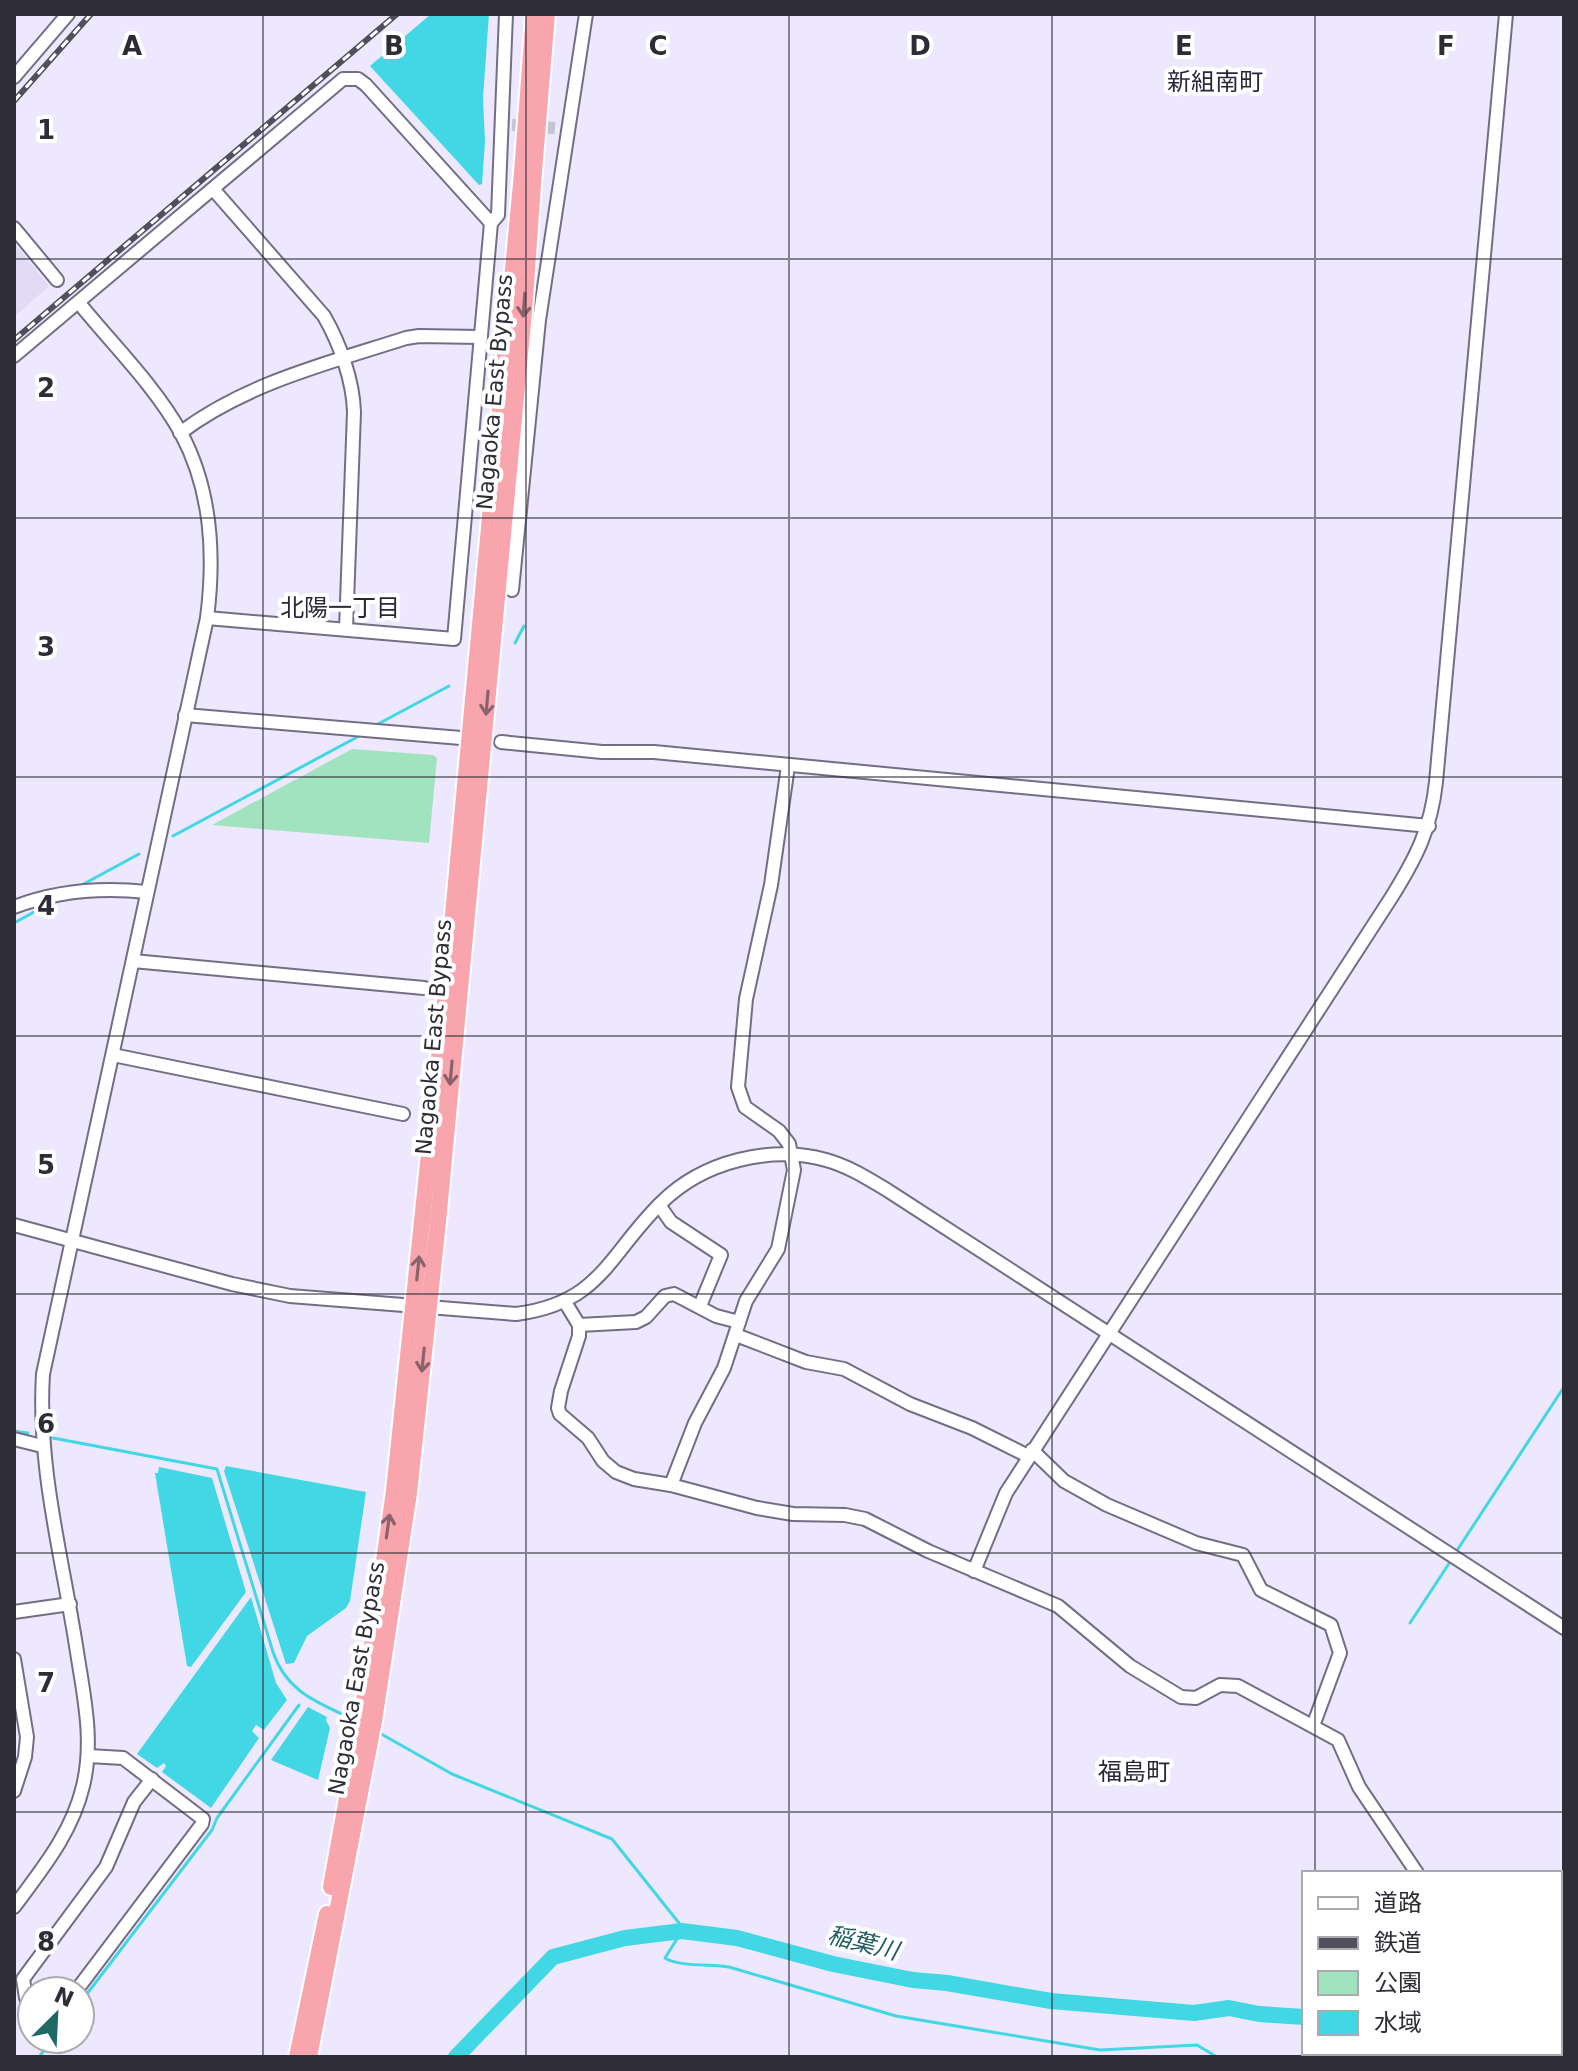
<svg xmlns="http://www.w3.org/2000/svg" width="1578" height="2071" viewBox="0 0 1578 2071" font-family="'DejaVu Sans','Noto Sans JP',sans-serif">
<rect width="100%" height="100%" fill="#ede8fd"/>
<!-- built -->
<path fill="#e1dbf6" d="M14 243 49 286 14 317Z"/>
<!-- green -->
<path fill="#a2e3bf" d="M352 749 433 755 437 758 429 843 212 825Z"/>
<!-- water -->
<g fill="#42d7e4">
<path d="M431 14H489L483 98 485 142 482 184 479 185 370 66Z"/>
<path d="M226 1466 366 1492 350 1601 346 1608 307 1636 294 1663 286 1664 224 1471Z"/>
<path d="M159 1467 212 1478 246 1592 191 1667 187 1666 155 1473H158Z"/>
<path d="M251 1597 276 1683 287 1700 264 1730 256 1725 252 1731 259 1738 211 1808 162 1772 166 1766 164 1763 157 1768 137 1754Z"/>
<path d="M308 1707 327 1717 326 1720 330 1728 318 1780 271 1760Z"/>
</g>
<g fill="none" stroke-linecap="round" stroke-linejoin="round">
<!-- stream -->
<g stroke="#42d7e4" stroke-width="3">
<path d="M515 643 524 626"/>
<path d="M378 724 449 686"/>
<path d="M173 836 361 735"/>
<path d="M80 886 139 854"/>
<path d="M14 923 56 900"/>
<path d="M14 1431 28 1433"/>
<path d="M53 1438 217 1469 273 1652C287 1693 319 1703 355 1720"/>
<path d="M1456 1552 1564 1387"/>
<path d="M1410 1623 1452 1559"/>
<path d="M376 1731 452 1774 612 1839 679 1923 682 1931 665 1958C679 1967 711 1964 729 1967L896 2016 1100 2050 1197 2045 1217 2057"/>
<path d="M80 2003 212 1830 217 1818 299 1705"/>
<path d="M39 2057 53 2039"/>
<path d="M1418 2057 1419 2053"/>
</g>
<!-- river -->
<g stroke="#42d7e4" stroke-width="16">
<path d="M1560 1963 1564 1961"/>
<path d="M456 2057 553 1957 625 1938 682 1931 737 1938 833 1964 913 1980 947 1983 1051 2001 1194 2013 1229 2008 1259 2014 1304 2017"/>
</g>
<!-- minor-tunnel -->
<path stroke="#c7c2d5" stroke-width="12" stroke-dasharray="12 6" stroke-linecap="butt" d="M512 125 555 128"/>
<defs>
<g id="minor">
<path d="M14 77 68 14"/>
<path d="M213 189 324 316C340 344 353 380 354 412L346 629"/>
<path d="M14 228 57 280"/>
<path d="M14 356 343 79H358L366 85 491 223"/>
<path d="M180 433C246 383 329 363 406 338L419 336 481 337"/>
<path d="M512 590 539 320 586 14"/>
<path d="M207 618 454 639 491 223 498 215 506 14"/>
<path d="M185 715 461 738"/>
<path d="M501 742 602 752H654L1429 826"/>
<path d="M14 907C58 890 101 887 147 892"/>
<path d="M133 961 424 988"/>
<path d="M113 1055 403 1114"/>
<path d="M659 1205 671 1222 721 1255 700 1306"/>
<path d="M14 1225 232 1284 290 1296 516 1314C601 1303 608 1255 661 1203 703 1161 770 1145 826 1160 848 1166 867 1178 887 1190L1564 1628"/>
<path d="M565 1302 579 1325V1336L561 1391 558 1408 560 1414 588 1438 603 1461 616 1472 634 1479 671 1485 757 1508 793 1514 845 1515 865 1519 928 1551 1058 1606 1130 1666 1181 1697 1196 1698 1220 1685 1238 1686 1338 1740 1359 1787 1417 1873"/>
<path d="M579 1325 636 1322 646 1317 665 1296 674 1294 716 1316 739 1322"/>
<path d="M736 1335 806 1362 844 1369 910 1404 972 1428 1028 1456"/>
<path d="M14 1439 42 1446"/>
<path d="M1032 1450 1064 1481 1107 1505 1196 1543 1243 1555 1261 1590 1331 1625 1340 1653 1313 1726"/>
<path d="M671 1485 695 1423 724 1368 746 1301 778 1249 794 1170 789 1144 779 1131 745 1107 738 1087 746 999 771 885 788 766"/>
<path d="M974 1571 1006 1493 1391 898C1416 858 1431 829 1436 782L1506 14"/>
<path d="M14 1612 70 1604"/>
<path d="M14 1659 27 1737 25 1757 14 1791"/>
<path d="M1560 1900 1564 1893"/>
<path d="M14 1907C42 1869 72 1833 83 1786 94 1741 84 1697 77 1652 63 1560 37 1468 43 1374L207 618C215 555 212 491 181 433 155 386 113 345 79 303"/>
<path d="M76 1991 202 1824 203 1819 123 1758 89 1756"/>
<path d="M26 1998 23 1979 106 1867 134 1802 152 1779"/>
<path d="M1463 2053 1464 2057"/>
<path d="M1488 2057 1489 2053"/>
</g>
<g id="highway">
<path d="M331 1887 362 1715 394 1491 446 990 522 173"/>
<path d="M297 2057 327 1914"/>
<path d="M309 2057 374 1721 409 1493 438 1222 524 312 534 171"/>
</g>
</defs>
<!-- minor casing -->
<use href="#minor" stroke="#746e85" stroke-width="16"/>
<!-- highway casing -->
<use href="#highway" stroke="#fff" stroke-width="20"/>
<!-- minor -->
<use href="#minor" stroke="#fff" stroke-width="12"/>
<!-- highway -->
<use href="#highway" stroke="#f8a5ae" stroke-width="16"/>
<defs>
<g id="rail">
<path d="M14 101 91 14"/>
<path d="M14 340 397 14"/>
</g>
</defs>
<!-- rail casing -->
<use href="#rail" stroke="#514f5b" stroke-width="6"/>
<!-- rail -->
<use href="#rail" stroke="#fff" stroke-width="3" stroke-dasharray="9" stroke-linecap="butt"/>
<defs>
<g id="highway-bridge">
<path d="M534 171 547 14"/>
<path d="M522 173 534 14"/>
</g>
</defs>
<!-- highway-bridge casing -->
<use href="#highway-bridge" stroke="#fff" stroke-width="20" stroke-linecap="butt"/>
<!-- highway-bridge -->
<use href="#highway-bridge" stroke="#f8a5ae" stroke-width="16"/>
</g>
<!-- one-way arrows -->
<defs><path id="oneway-shaft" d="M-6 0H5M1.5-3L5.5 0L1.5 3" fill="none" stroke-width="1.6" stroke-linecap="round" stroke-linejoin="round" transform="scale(2)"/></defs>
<g stroke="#89626c">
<use href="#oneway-shaft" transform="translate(524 305) rotate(94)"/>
<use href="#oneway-shaft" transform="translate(487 703) rotate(95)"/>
<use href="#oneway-shaft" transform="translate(451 1073) rotate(95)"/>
<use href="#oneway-shaft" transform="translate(418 1268) rotate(-84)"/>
<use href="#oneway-shaft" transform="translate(423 1360) rotate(96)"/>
<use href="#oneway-shaft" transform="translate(388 1526) rotate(-82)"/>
</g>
<!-- grid -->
<path fill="none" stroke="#2e2c36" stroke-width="2" stroke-opacity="0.55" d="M263 14V2057M526 14V2057M789 14V2057M1052 14V2057M1315 14V1873M14 259H1564M14 518H1564M14 777H1564M14 1036H1564M14 1294H1564M14 1553H1564M14 1812H1564M1315 2053V2057"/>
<g text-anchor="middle" stroke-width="8" stroke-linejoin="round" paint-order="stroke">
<!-- street labels -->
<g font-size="22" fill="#2e2c36" stroke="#fff">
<text transform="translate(494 392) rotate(-85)" y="8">Nagaoka East Bypass</text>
<text transform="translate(433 1037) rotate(-85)" y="8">Nagaoka East Bypass</text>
<text transform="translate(356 1678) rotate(-80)" y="8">Nagaoka East Bypass</text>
</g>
<!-- neighbourhood labels -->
<g font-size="24" fill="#2b263a" stroke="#fff">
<text x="1215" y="90">新組南町</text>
<text x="340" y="616">北陽一丁目</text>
<text x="1134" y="1780">福島町</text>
</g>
<!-- water labels -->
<g font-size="24" font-style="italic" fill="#1f5b61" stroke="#fff">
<text transform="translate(863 1943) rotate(14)" y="8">稲葉川</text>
</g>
</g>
<g font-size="26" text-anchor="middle" font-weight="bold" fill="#2e2c36" stroke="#fff" stroke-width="8" stroke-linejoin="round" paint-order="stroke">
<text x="132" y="55">A</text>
<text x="394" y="55">B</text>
<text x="658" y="55">C</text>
<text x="920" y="55">D</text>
<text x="1184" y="55">E</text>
<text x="1446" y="55">F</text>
<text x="46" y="139">1</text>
<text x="46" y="397">2</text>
<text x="46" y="656">3</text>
<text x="46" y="915">4</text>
<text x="46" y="1174">5</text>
<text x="46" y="1433">6</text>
<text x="46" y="1692">7</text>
<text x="46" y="1951">8</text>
</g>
<!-- border -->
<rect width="1578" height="2071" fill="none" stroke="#2e2c36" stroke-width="32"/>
<!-- legend -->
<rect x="1302" y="1871" width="260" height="184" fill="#ffffff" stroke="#ababaf" stroke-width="2"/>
<rect x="1318" y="1897" width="40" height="12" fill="#ffffff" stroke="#ababaf" stroke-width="2"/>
<text x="1374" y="1911" font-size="24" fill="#2e2c36">道路</text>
<rect x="1318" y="1937" width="40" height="12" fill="#514f5b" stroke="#ababaf" stroke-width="2"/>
<text x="1374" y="1951" font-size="24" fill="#2e2c36">鉄道</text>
<rect x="1318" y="1971" width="40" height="24" fill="#a2e3bf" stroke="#ababaf" stroke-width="2"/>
<text x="1374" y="1991" font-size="24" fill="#2e2c36">公園</text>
<rect x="1318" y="2011" width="40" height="24" fill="#42d7e4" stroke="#ababaf" stroke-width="2"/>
<text x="1374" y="2031" font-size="24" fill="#2e2c36">水域</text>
<!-- north arrow -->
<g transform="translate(56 2015) rotate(24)"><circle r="38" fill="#ffffff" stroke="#ababaf" stroke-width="2"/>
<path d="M0-6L14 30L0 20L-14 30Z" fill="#1e6963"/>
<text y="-12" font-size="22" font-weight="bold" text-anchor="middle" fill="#2e2c36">N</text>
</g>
</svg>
